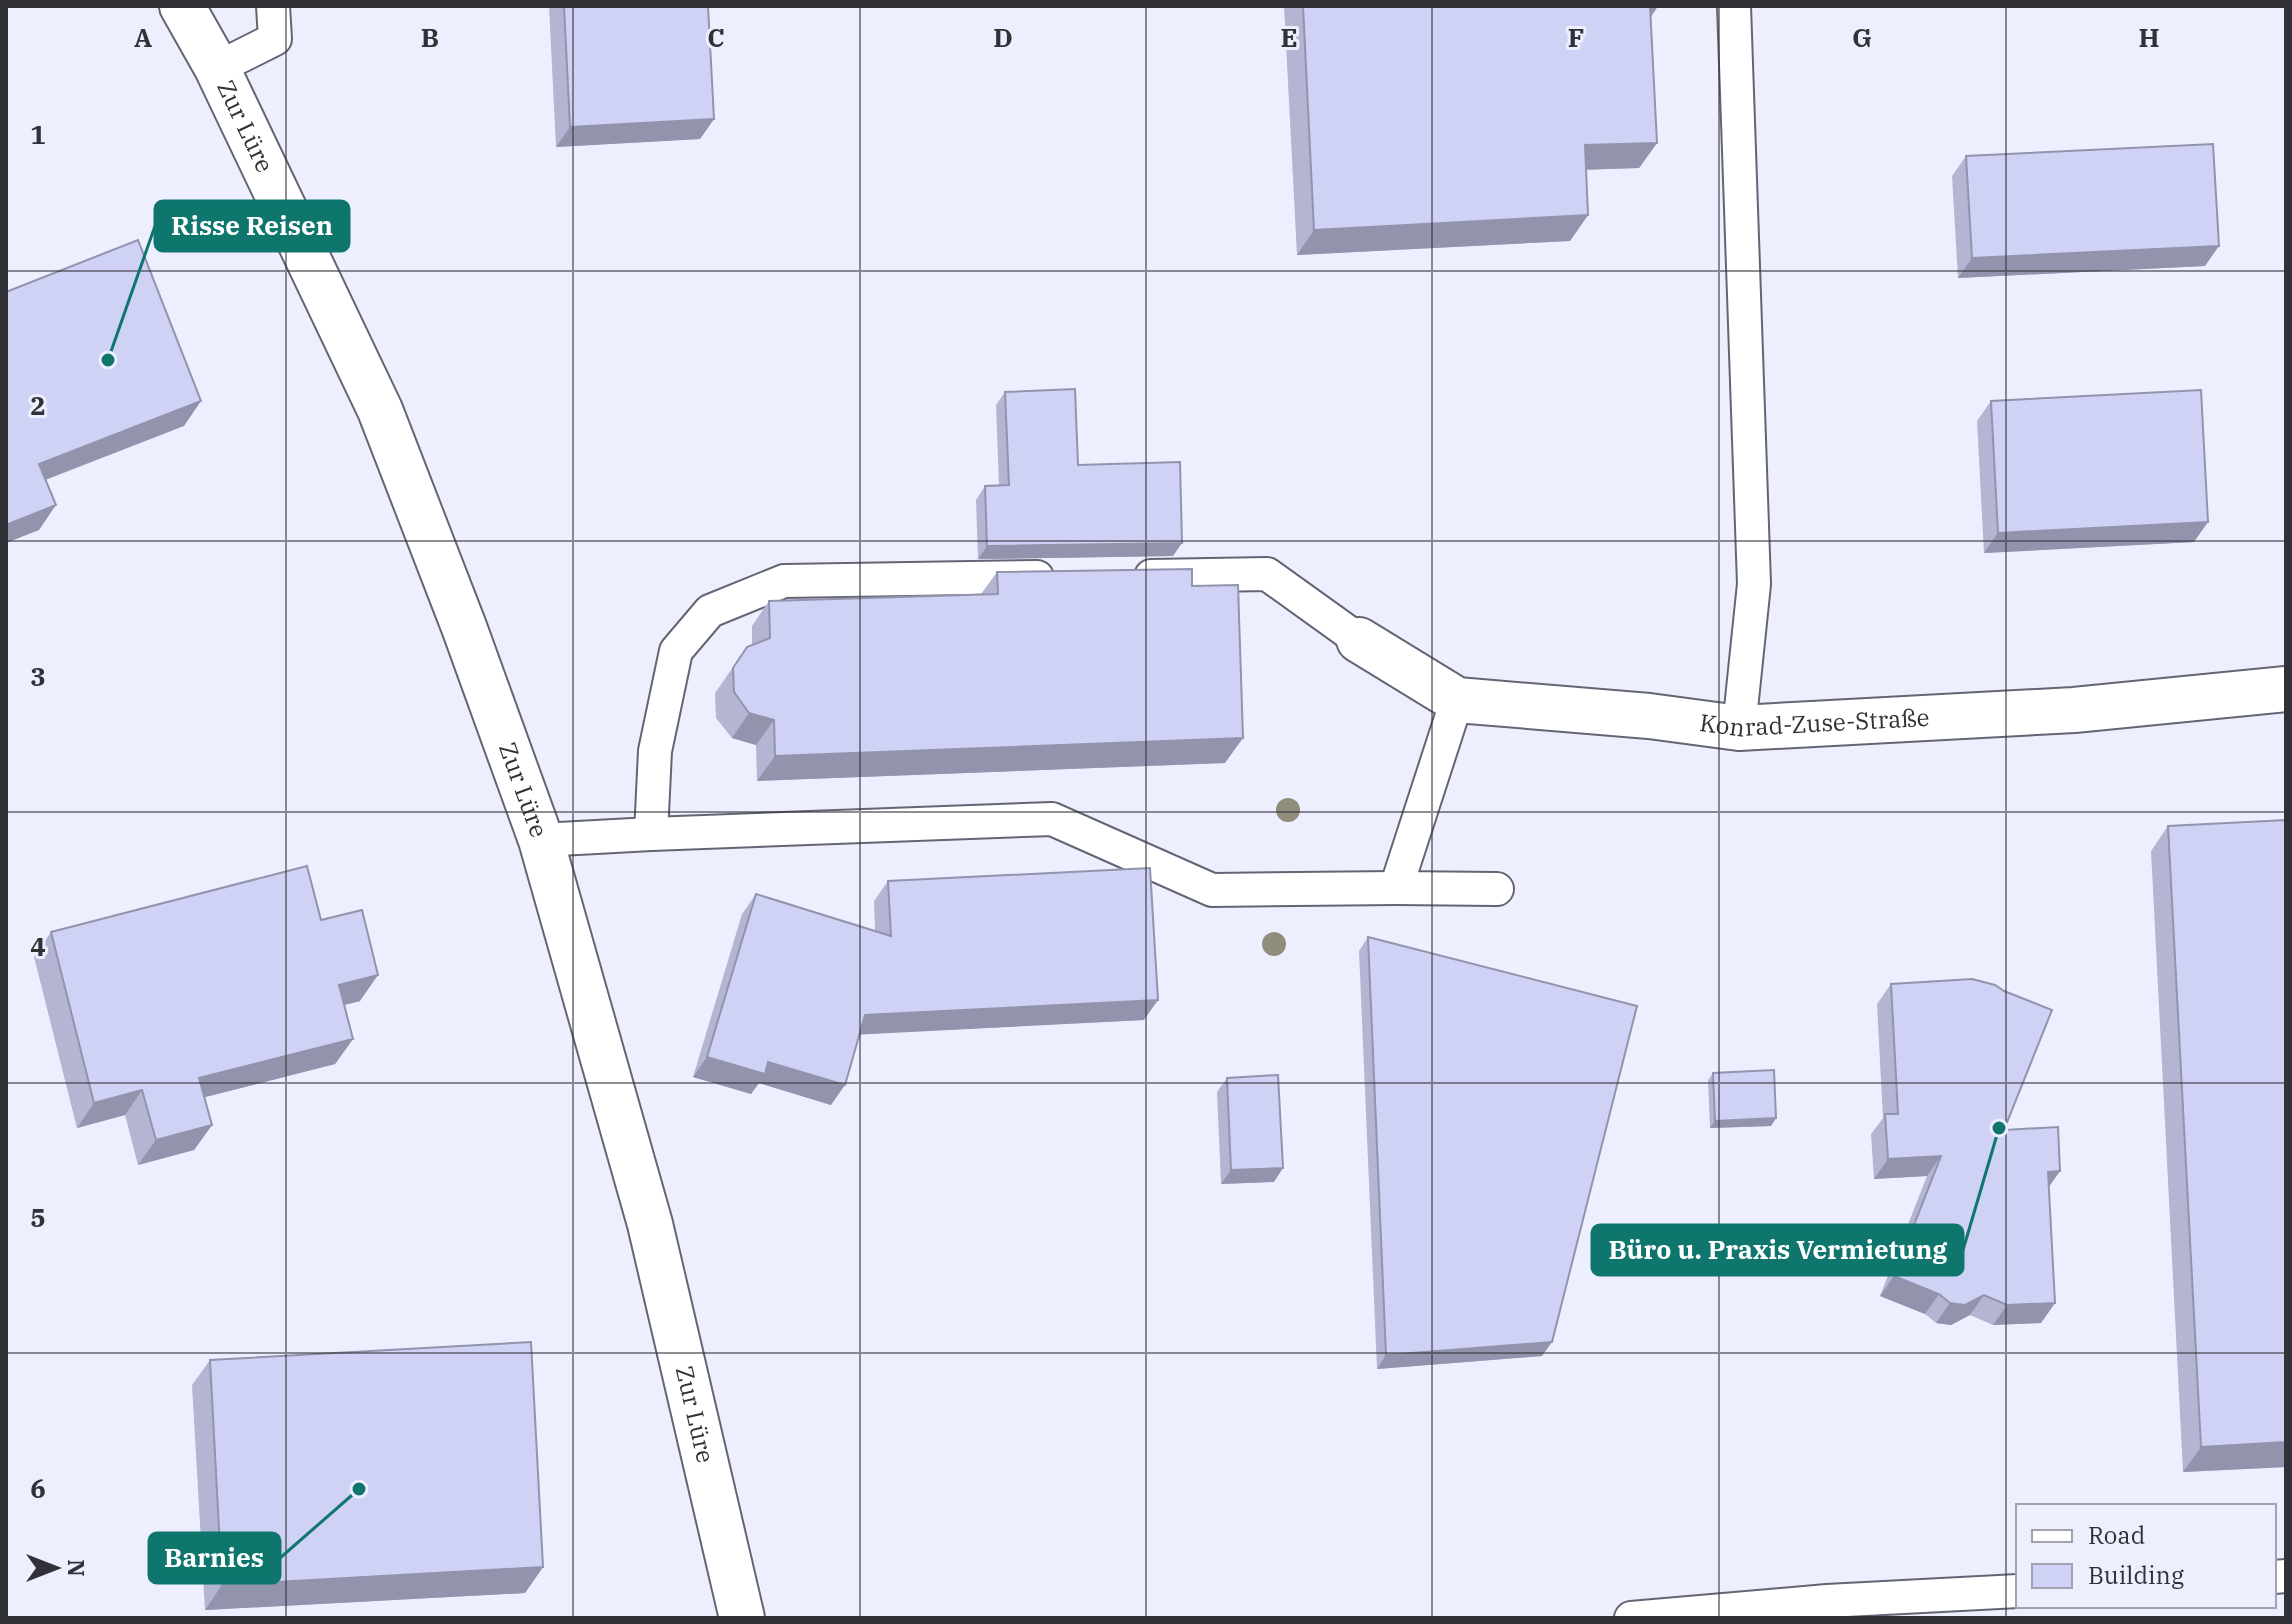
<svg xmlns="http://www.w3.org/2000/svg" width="2292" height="1624" viewBox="0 0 2292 1624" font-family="'IBM Plex Serif',serif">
<rect width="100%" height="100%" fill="#eeeffe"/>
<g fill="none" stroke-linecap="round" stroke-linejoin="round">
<defs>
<g id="lane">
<path d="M1734 6 1754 584 1739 728"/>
<path d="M217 68 275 39 273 6"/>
<path d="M1151 576 1267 574 1359 640"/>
<path d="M1457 700 1396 888 1497 889"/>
<path d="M651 834 655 751 676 651 710 611 784 581 1037 577"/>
<path d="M541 840 651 834 1052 819 1212 890 1396 888"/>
<path d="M2274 1577 2286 1576"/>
<path d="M1631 1618 1827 1601 2018 1591"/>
</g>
<g id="street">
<path id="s1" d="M182 6 217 68 380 410 464 627 541 840 650 1224 742 1618"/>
<path id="s2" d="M1359 640 1457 700 1649 716 1739 728 2074 710 2286 689"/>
</g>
</defs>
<!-- lane casing -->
<use href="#lane" stroke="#646574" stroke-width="36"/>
<!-- street casing -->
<use href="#street" stroke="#646574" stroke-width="48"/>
<!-- lane -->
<use href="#lane" stroke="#fff" stroke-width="32"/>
<!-- street -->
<use href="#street" stroke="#fff" stroke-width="44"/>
</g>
<!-- trees -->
<g fill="#918d7c">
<circle cx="1288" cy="810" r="12"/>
<circle cx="1274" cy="944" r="12"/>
</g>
<!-- wall -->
<g fill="#b3b5d3">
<path d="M549 6H708L714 119 700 139 556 147Z"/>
<path d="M1284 6H1658L1651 17 1657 143 1639 168 1586 170 1588 215 1570 241 1297 255Z"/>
<path d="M1966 156 2205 266 1958 278 1952 176Z"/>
<path d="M1005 392 1078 465 1173 556 978 559 976 500 985 486H999L996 405Z"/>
<path d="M1991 401 2194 542 1984 553 1977 421Z"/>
<path d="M997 572 1192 586 1225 763 757 781 756 745 732 738 716 718 715 693 747 647 752 645V626L769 601 981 594Z"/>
<path d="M2286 820V1467L2183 1472 2151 851 2168 826Z"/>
<path d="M888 881 1144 1020 860 1034 831 1105 759 1083 751 1094 693 1077 742 914 756 894 875 931 874 901Z"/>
<path d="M321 920 360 1001 344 1005 353 1039 335 1064 204 1097 212 1125 194 1150 138 1165 125 1115 77 1128 34 957 51 932Z"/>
<path d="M1368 937 1542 1356 1377 1369 1359 951Z"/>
<path d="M1891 984 2004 1130 2060 1171 2049 1186 2055 1303 2041 1323 1993 1325 1970 1315 1951 1325 1936 1323 1925 1314 1880 1296 1927 1176 1874 1179 1871 1134 1883 1118 1877 1004Z"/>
<path d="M1713 1073 1776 1118 1771 1126 1710 1128 1708 1080Z"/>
<path d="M1227 1078 1274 1182 1221 1184 1217 1092Z"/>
<path d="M210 1360 543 1567 525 1593 205 1610 192 1385Z"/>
</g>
<!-- shaded-wall -->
<g fill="#9293ac">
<path d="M1646 6H1658L1645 25Z"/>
<path d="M714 119 700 139 556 147 570 127Z"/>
<path d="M1657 143 1639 168 1568 170 1585 145Z"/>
<path d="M1588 215 1570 241 1297 255 1314 230Z"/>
<path d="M2219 246 2205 266 1958 278 1972 258Z"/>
<path d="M201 401 184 426 22 489 39 464Z"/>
<path d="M56 505 39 530 6 543V525Z"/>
<path d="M2208 522 2194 542 1984 553 1998 533Z"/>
<path d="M1182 543 1173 556 978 559 987 546Z"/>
<path d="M749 713 774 720 756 745 732 738Z"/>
<path d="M1243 738 1225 763 757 781 775 756Z"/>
<path d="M378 975 360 1001 321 1011 339 985Z"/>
<path d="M1158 1000 1144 1020 851 1035 865 1015Z"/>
<path d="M353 1039 335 1064 182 1103 199 1078Z"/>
<path d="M707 1057 768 1062 845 1085 831 1105 759 1083 751 1094 693 1077Z"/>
<path d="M142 1090 125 1115 77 1128 94 1103Z"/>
<path d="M1776 1118 1771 1126 1710 1128 1715 1121Z"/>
<path d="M212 1125 194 1150 138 1165 156 1140Z"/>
<path d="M1941 1156 1927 1176 1874 1179 1888 1159Z"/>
<path d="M1283 1168 1274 1182 1221 1184 1231 1170Z"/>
<path d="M2060 1171 2046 1191 2048 1172Z"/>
<path d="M1894 1276 1939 1294 1925 1314 1880 1296Z"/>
<path d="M1984 1295 1970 1315 1951 1325 1936 1323 1950 1303Z"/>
<path d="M2055 1303 2041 1323 1993 1325 2007 1305Z"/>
<path d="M1552 1342 1542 1356 1377 1369 1386 1355Z"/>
<path d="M2286 1442V1467L2183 1472 2201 1447Z"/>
<path d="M543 1567 525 1593 205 1610 222 1585Z"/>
</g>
<!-- building -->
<g fill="#d0d2f5" stroke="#9293ac" stroke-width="2">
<path d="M564 6H708L714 119 570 127Z"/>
<path d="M1303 6H1650L1657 143 1585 145 1588 215 1314 230Z"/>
<path d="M2213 144 2219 246 1972 258 1966 156Z"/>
<path d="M138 240 201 401 39 464 56 505 6 525V292Z"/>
<path d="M1075 389 1078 465 1180 462 1182 543 987 546 985 486 1009 485 1005 392Z"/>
<path d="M2201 390 2208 522 1998 533 1991 401Z"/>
<path d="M1192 569V586L1238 585 1243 738 775 756 774 720 749 713 734 692 733 668 747 647 770 638 769 601 998 594 997 572Z"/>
<path d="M2286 820V1442L2201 1447 2168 826Z"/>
<path d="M307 866 321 920 362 910 378 975 339 985 353 1039 199 1078 212 1125 156 1140 142 1090 94 1103 51 932Z"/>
<path d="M1150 868 1158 1000 865 1015 845 1085 768 1062 765 1074 707 1057 756 894 891 936 888 881Z"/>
<path d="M1368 937 1637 1006 1552 1342 1386 1355Z"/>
<path d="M1972 979 1995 985 2004 991 2052 1010 2004 1130 2058 1127 2060 1171 2048 1172 2055 1303 2007 1305 1984 1295 1965 1305 1950 1303 1939 1294 1894 1276 1941 1156 1888 1159 1885 1114H1898L1891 984Z"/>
<path d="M1774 1070 1776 1118 1715 1121 1713 1073Z"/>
<path d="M1278 1075 1283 1168 1231 1170 1227 1078Z"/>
<path d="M531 1342 543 1567 222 1585 210 1360Z"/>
</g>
<!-- grid -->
<path fill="none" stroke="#313138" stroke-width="2" stroke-opacity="0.55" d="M286 6V1618M573 6V1618M860 6V1618M1146 6V1618M1432 6V1618M1719 6V1618M2006 6V1618M6 271H2286M6 541H2286M6 812H2286M6 1083H2286M6 1353H2286"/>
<g text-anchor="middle" stroke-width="6" stroke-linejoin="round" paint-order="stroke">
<!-- street labels -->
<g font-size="24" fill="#313138" stroke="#eeeffe">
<text dy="8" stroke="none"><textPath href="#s1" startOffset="136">Zur Lüre</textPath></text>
<text dy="8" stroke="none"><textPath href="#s2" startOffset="474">Konrad-Zuse-Straße</textPath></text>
<text dy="8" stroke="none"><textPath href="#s1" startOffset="856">Zur Lüre</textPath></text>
<text dy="8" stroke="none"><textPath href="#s1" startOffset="1504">Zur Lüre</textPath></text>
</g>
</g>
<g font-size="26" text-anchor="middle" font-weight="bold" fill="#313138" stroke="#eeeffe" stroke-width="6" stroke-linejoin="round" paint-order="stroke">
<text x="143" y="47">A</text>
<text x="430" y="47">B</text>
<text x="716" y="47">C</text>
<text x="1003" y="47">D</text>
<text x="1289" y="47">E</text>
<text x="1576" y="47">F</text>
<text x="1862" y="47">G</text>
<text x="2149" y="47">H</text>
<text x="38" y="144">1</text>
<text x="38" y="415">2</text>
<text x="38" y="686">3</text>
<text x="38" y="956">4</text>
<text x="38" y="1227">5</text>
<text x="38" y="1498">6</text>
</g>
<!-- callouts -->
<path fill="none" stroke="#0f766e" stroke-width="3" d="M108 360L155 226M1999 1128L1963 1250M359 1489L280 1558"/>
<g fill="#0f766e" stroke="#eeeffe" stroke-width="3">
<circle cx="108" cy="360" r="8"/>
<circle cx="1999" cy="1128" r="8"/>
<circle cx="359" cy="1489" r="8"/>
</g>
<g fill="#0f766e" stroke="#0f766e" stroke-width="3">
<rect x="155" y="201" width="194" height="50" rx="8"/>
<rect x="1592" y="1225" width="371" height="50" rx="8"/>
<rect x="149" y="1533" width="131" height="50" rx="8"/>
</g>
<g font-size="26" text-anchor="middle" font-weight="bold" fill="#fff">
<text x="252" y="235">Risse Reisen</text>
<text x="1778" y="1259">Büro u. Praxis Vermietung</text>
<text x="214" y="1567">Barnies</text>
</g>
<!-- border -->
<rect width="2292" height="1624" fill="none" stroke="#313138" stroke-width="16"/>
<!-- legend -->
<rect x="2016" y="1504" width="260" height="104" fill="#eeeffe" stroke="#a2a3af" stroke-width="2"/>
<rect x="2032" y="1530" width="40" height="12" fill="#ffffff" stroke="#a2a3af" stroke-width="2"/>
<text x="2088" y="1544" font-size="24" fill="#313138">Road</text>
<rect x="2032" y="1564" width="40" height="24" fill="#d0d2f5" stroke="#a2a3af" stroke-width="2"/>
<text x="2088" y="1584" font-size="24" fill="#313138">Building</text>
<!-- north arrow -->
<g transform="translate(56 1568) rotate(90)" stroke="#eeeffe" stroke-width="6" paint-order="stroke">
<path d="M0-6L14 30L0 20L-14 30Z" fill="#313138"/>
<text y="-12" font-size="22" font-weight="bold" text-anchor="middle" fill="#313138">N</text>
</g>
</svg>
